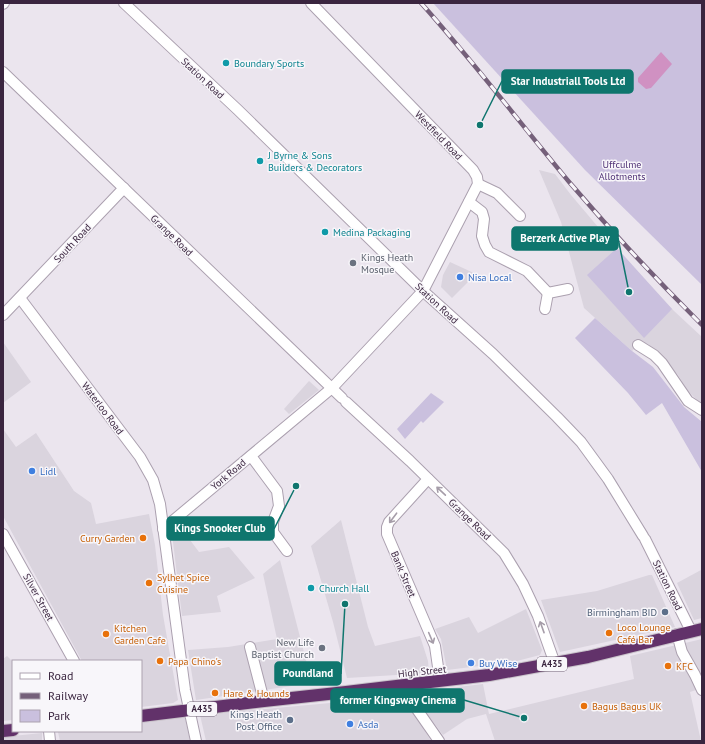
<svg xmlns="http://www.w3.org/2000/svg" width="705" height="744" viewBox="0 0 705 744" font-family="'PT Sans',sans-serif">
<rect width="100%" height="100%" fill="#ebe5ee"/>
<!-- built -->
<g fill="#dad4de">
<path d="M539 170 555 174 571 195 620 253 674 311 702 337V405L688 391 678 375 648 344 641 342 632 351 584 308 561 222Z"/>
<path d="M450 262 476 274 452 298 441 287 443 275Z"/>
<path d="M3 342 31 382 3 403Z"/>
<path d="M309 381 319 390 289 414 284 409Z"/>
<path d="M3 429 16 447 36 433 74 491 91 503 96 524 149 514 155 545 163 615 178 700 173 703 141 707V661H82L3 516Z"/>
<path d="M341 520 368 627 375 646 420 636 428 661 429 673 347 678 333 622 311 546Z"/>
<path d="M181 528 199 552 229 547 255 578 217 596 221 612 182 616 172 534Z"/>
<path d="M280 560 312 683 196 700 188 650 228 647 277 639 263 574Z"/>
<path d="M701 570 702 573V618L694 620 677 583Z"/>
<path d="M649 575H652L675 627 560 652 541 600 597 591Z"/>
<path d="M526 609 542 650 540 655 513 662 447 670 441 639 435 629 469 617 478 633Z"/>
<path d="M702 639V688L690 692 701 741H495L486 714 467 719 443 735 415 698 416 692 483 684 489 714 634 679 630 656Z"/>
<path d="M7 656 13 662V720L3 721V659Z"/>
<path d="M402 694 431 741H206L200 715 341 702Z"/>
<path d="M185 717 190 741H60L58 732 141 731V722Z"/>
<path d="M42 733V741H3V737Z"/>
</g>
<!-- green -->
<g fill="#cac0de">
<path d="M433 3H702V285L585 170Z"/>
<path d="M617 248 672 309 644 338 587 275Z"/>
<path d="M595 318 632 351 653 367 684 407 702 422V472L662 403 646 415 628 393 575 338Z"/>
<path d="M431 393 444 402 423 423 421 421 405 439 397 429Z"/>
</g>
<!-- water -->
<path fill="#d091c2" d="M661 52 672 64 651 88 646 89 638 82V78Z"/>
<g fill="none" stroke-linecap="round" stroke-linejoin="round">
<defs>
<g id="street">
<path d="M124 3 238 110 423 291 493 354 557 417 581 442 608 479 643 536"/>
<path d="M3 4 4 3"/>
<path d="M3 72 342 398"/>
<path d="M478 184 497 193 520 216"/>
<path d="M469 202 482 212 484 219 482 236 485 245 489 252 527 271 548 293"/>
<path d="M20 298 140 457 153 480 160 504 185 690 196 741"/>
<path d="M545 309 548 293 568 289"/>
<path d="M3 315 124 188"/>
<path d="M638 345 654 355 662 363 688 401 702 410"/>
<path d="M346 402 410 461 504 553 523 584 538 616 555 664"/>
<path d="M251 456 277 491 279 506 273 522V532L287 551"/>
<path d="M428 479 389 522 387 527V534L435 646 440 681"/>
<path d="M163 529 332 388 423 291 478 184 477 177 473 170 311 3"/>
<path d="M3 534 74 661"/>
<path d="M645 539 691 631"/>
<path d="M677 634 682 652 695 675 702 690"/>
<path d="M250 647 264 701"/>
<path d="M400 685 439 741"/>
<path d="M49 731 50 741"/>
</g>
<g id="highway">
<path d="M141 716 264 701 346 692 489 675 588 657 702 629"/>
<path d="M3 731 13 730"/>
</g>
</defs>
<!-- street casing -->
<use href="#street" stroke="#aba0af" stroke-width="12"/>
<!-- highway casing -->
<use href="#highway" stroke="#c8c2c9" stroke-width="14"/>
<!-- street -->
<use href="#street" stroke="#fff" stroke-width="10"/>
<!-- highway -->
<use href="#highway" stroke="#62326a" stroke-width="12"/>
<defs>
<path id="rail" d="M421 3C473 61 520 123 570 183 612 232 656 279 702 325"/>
</defs>
<!-- rail casing -->
<use href="#rail" stroke="#75607a" stroke-width="4.5"/>
<!-- rail -->
<use href="#rail" stroke="#f8f6fa" stroke-width="3" stroke-dasharray="9" stroke-linecap="butt"/>
</g>
<!-- one-way arrows -->
<defs><path id="oneway-shaft" d="M-6 0H5M1.5-3L5.5 0L1.5 3" fill="none" stroke-width="1.6" stroke-linecap="round" stroke-linejoin="round"/></defs>
<g stroke="#a69da9">
<use href="#oneway-shaft" transform="translate(441 491) rotate(-137)"/>
<use href="#oneway-shaft" transform="translate(393 518) rotate(127)"/>
<use href="#oneway-shaft" transform="translate(542 627) rotate(-110)"/>
<use href="#oneway-shaft" transform="translate(431 638) rotate(67)"/>
</g>
<!-- markers -->
<g fill="#0f9aa8" stroke="#f8f6fa" stroke-width="1.5">
<circle cx="226" cy="63" r="4"/>
<circle cx="260" cy="161" r="4"/>
<circle cx="325" cy="232" r="4"/>
<circle cx="311" cy="588" r="4"/>
</g>
<g fill="#6b7280" stroke="#f8f6fa" stroke-width="1.5">
<circle cx="353" cy="263" r="4"/>
<circle cx="322" cy="648" r="4"/>
</g>
<g fill="#3f7fe0" stroke="#f8f6fa" stroke-width="1.5">
<circle cx="460" cy="277" r="4"/>
<circle cx="32" cy="471" r="4"/>
<circle cx="471" cy="663" r="4"/>
<circle cx="350" cy="724" r="4"/>
</g>
<g fill="#e8710a" stroke="#f8f6fa" stroke-width="1.5">
<circle cx="143" cy="538" r="4"/>
<circle cx="149" cy="583" r="4"/>
<circle cx="609" cy="633" r="4"/>
<circle cx="106" cy="634" r="4"/>
<circle cx="160" cy="661" r="4"/>
<circle cx="668" cy="666" r="4"/>
<circle cx="215" cy="693" r="4"/>
<circle cx="584" cy="706" r="4"/>
</g>
<g fill="#5c6f8a" stroke="#f8f6fa" stroke-width="1.5">
<circle cx="665" cy="612" r="4"/>
<circle cx="290" cy="720" r="4"/>
</g>
<g text-anchor="middle" stroke-width="3" stroke-linejoin="round" paint-order="stroke">
<!-- shield labels -->
<g fill="#f8f6fa" stroke="#736477" stroke-width="1">
<rect x="537" y="657" width="30" height="14" rx="3"/>
<rect x="187" y="702" width="30" height="14" rx="3"/>
</g>
<g font-size="9" font-weight="bold" fill="#3a253f">
<text x="552" y="667">A435</text>
<text x="202" y="712">A435</text>
</g>
<!-- culture labels -->
<g font-size="10" fill="#0d838f" stroke="#f8f6fa" text-anchor="start">
<text x="234" y="67">Boundary Sports</text>
<text x="268" y="159">J Byrne &amp; Sons<tspan x="268" dy="12">Builders &amp; Decorators</tspan></text>
<text x="333" y="236">Medina Packaging</text>
<text x="319" y="592">Church Hall</text>
</g>
<!-- street labels -->
<g font-size="10" fill="#3a253f" stroke="#f8f6fa">
<text transform="translate(203 78) rotate(43)" y="4">Station Road</text>
<text transform="translate(439 135) rotate(46)" y="4">Westfield Road</text>
<text transform="translate(172 235) rotate(44)" y="4">Grange Road</text>
<text transform="translate(72 243) rotate(-47)" y="4">South Road</text>
<text transform="translate(437 303) rotate(43)" y="4">Station Road</text>
<text transform="translate(103 408) rotate(53)" y="4">Waterloo Road</text>
<text transform="translate(228 474) rotate(-40)" y="4">York Road</text>
<text transform="translate(470 519) rotate(44)" y="4">Grange Road</text>
<text transform="translate(404 574) rotate(67)" y="4">Bank Street</text>
<text transform="translate(668 585) rotate(64)" y="4">Station Road</text>
<text transform="translate(39 597) rotate(61)" y="4">Silver Street</text>
<text transform="translate(422 671) rotate(-6)" y="4">High Street</text>
</g>
<!-- park labels -->
<g font-size="10" fill="#4f3175" stroke="#f8f6fa">
<text x="622" y="168">Uffculme<tspan x="622" dy="12">Allotments</tspan></text>
</g>
<!-- worship labels -->
<g font-size="10" fill="#5b616d" stroke="#f8f6fa" text-anchor="start">
<text x="361" y="261">Kings Heath<tspan x="361" dy="12">Mosque</tspan></text>
<text x="314" y="646" text-anchor="end">New Life<tspan x="314" dy="12">Baptist Church</tspan></text>
</g>
<!-- shop labels -->
<g font-size="10" fill="#366cbe" stroke="#f8f6fa" text-anchor="start">
<text x="468" y="281">Nisa Local</text>
<text x="40" y="475">Lidl</text>
<text x="479" y="667">Buy Wise</text>
<text x="358" y="728">Asda</text>
</g>
<!-- food labels -->
<g font-size="10" fill="#c56008" stroke="#f8f6fa" text-anchor="start">
<text x="135" y="542" text-anchor="end">Curry Garden</text>
<text x="157" y="581">Sylhet Spice<tspan x="157" dy="12">Cuisine</tspan></text>
<text x="617" y="631">Loco Lounge<tspan x="617" dy="12">Café Bar</tspan></text>
<text x="114" y="632">Kitchen<tspan x="114" dy="12">Garden Cafe</tspan></text>
<text x="168" y="665">Papa Chino's</text>
<text x="676" y="670">KFC</text>
<text x="223" y="697">Hare &amp; Hounds</text>
<text x="592" y="710">Bagus Bagus UK</text>
</g>
<!-- service labels -->
<g font-size="10" fill="#4e5e75" stroke="#f8f6fa" text-anchor="end">
<text x="657" y="616">Birmingham BID</text>
<text x="282" y="718">Kings Heath<tspan x="282" dy="12">Post Office</tspan></text>
</g>
</g>
<!-- callouts -->
<path fill="none" stroke="#0f766e" stroke-width="1.5" d="M480 125L502 81M629 292L618 238M296 486L274 529M345 604L341 674M524 718L464 700"/>
<g fill="#0f766e" stroke="#f8f6fa" stroke-width="1.5">
<circle cx="480" cy="125" r="4"/>
<circle cx="629" cy="292" r="4"/>
<circle cx="296" cy="486" r="4"/>
<circle cx="345" cy="604" r="4"/>
<circle cx="524" cy="718" r="4"/>
</g>
<g fill="#0f766e" stroke="#0f766e" stroke-width="1.5">
<rect x="502" y="70" width="131" height="23" rx="4"/>
<rect x="512" y="227" width="106" height="23" rx="4"/>
<rect x="167" y="517" width="107" height="23" rx="4"/>
<rect x="275" y="662" width="66" height="23" rx="4"/>
<rect x="331" y="689" width="133" height="23" rx="4"/>
</g>
<g font-size="11" text-anchor="middle" font-weight="bold" fill="#fff">
<text x="568" y="85">Star Industriall Tools Ltd</text>
<text x="565" y="242">Berzerk Active Play</text>
<text x="220" y="532">Kings Snooker Club</text>
<text x="308" y="677">Poundland</text>
<text x="398" y="704">former Kingsway Cinema</text>
</g>
<!-- border -->
<rect width="705" height="744" fill="none" stroke="#3a253f" stroke-width="8"/>
<!-- legend -->
<rect x="12" y="660" width="130" height="72" fill="#f8f6fa" stroke="#aca2af"/>
<rect x="20" y="673" width="20" height="6" fill="#ffffff" stroke="#aca2af"/>
<text x="48" y="680" font-size="12" fill="#3a253f">Road</text>
<rect x="20" y="693" width="20" height="6" fill="#75607a" stroke="#aca2af"/>
<text x="48" y="700" font-size="12" fill="#3a253f">Railway</text>
<rect x="20" y="710" width="20" height="12" fill="#cac0de" stroke="#aca2af"/>
<text x="48" y="720" font-size="12" fill="#3a253f">Park</text>
</svg>
